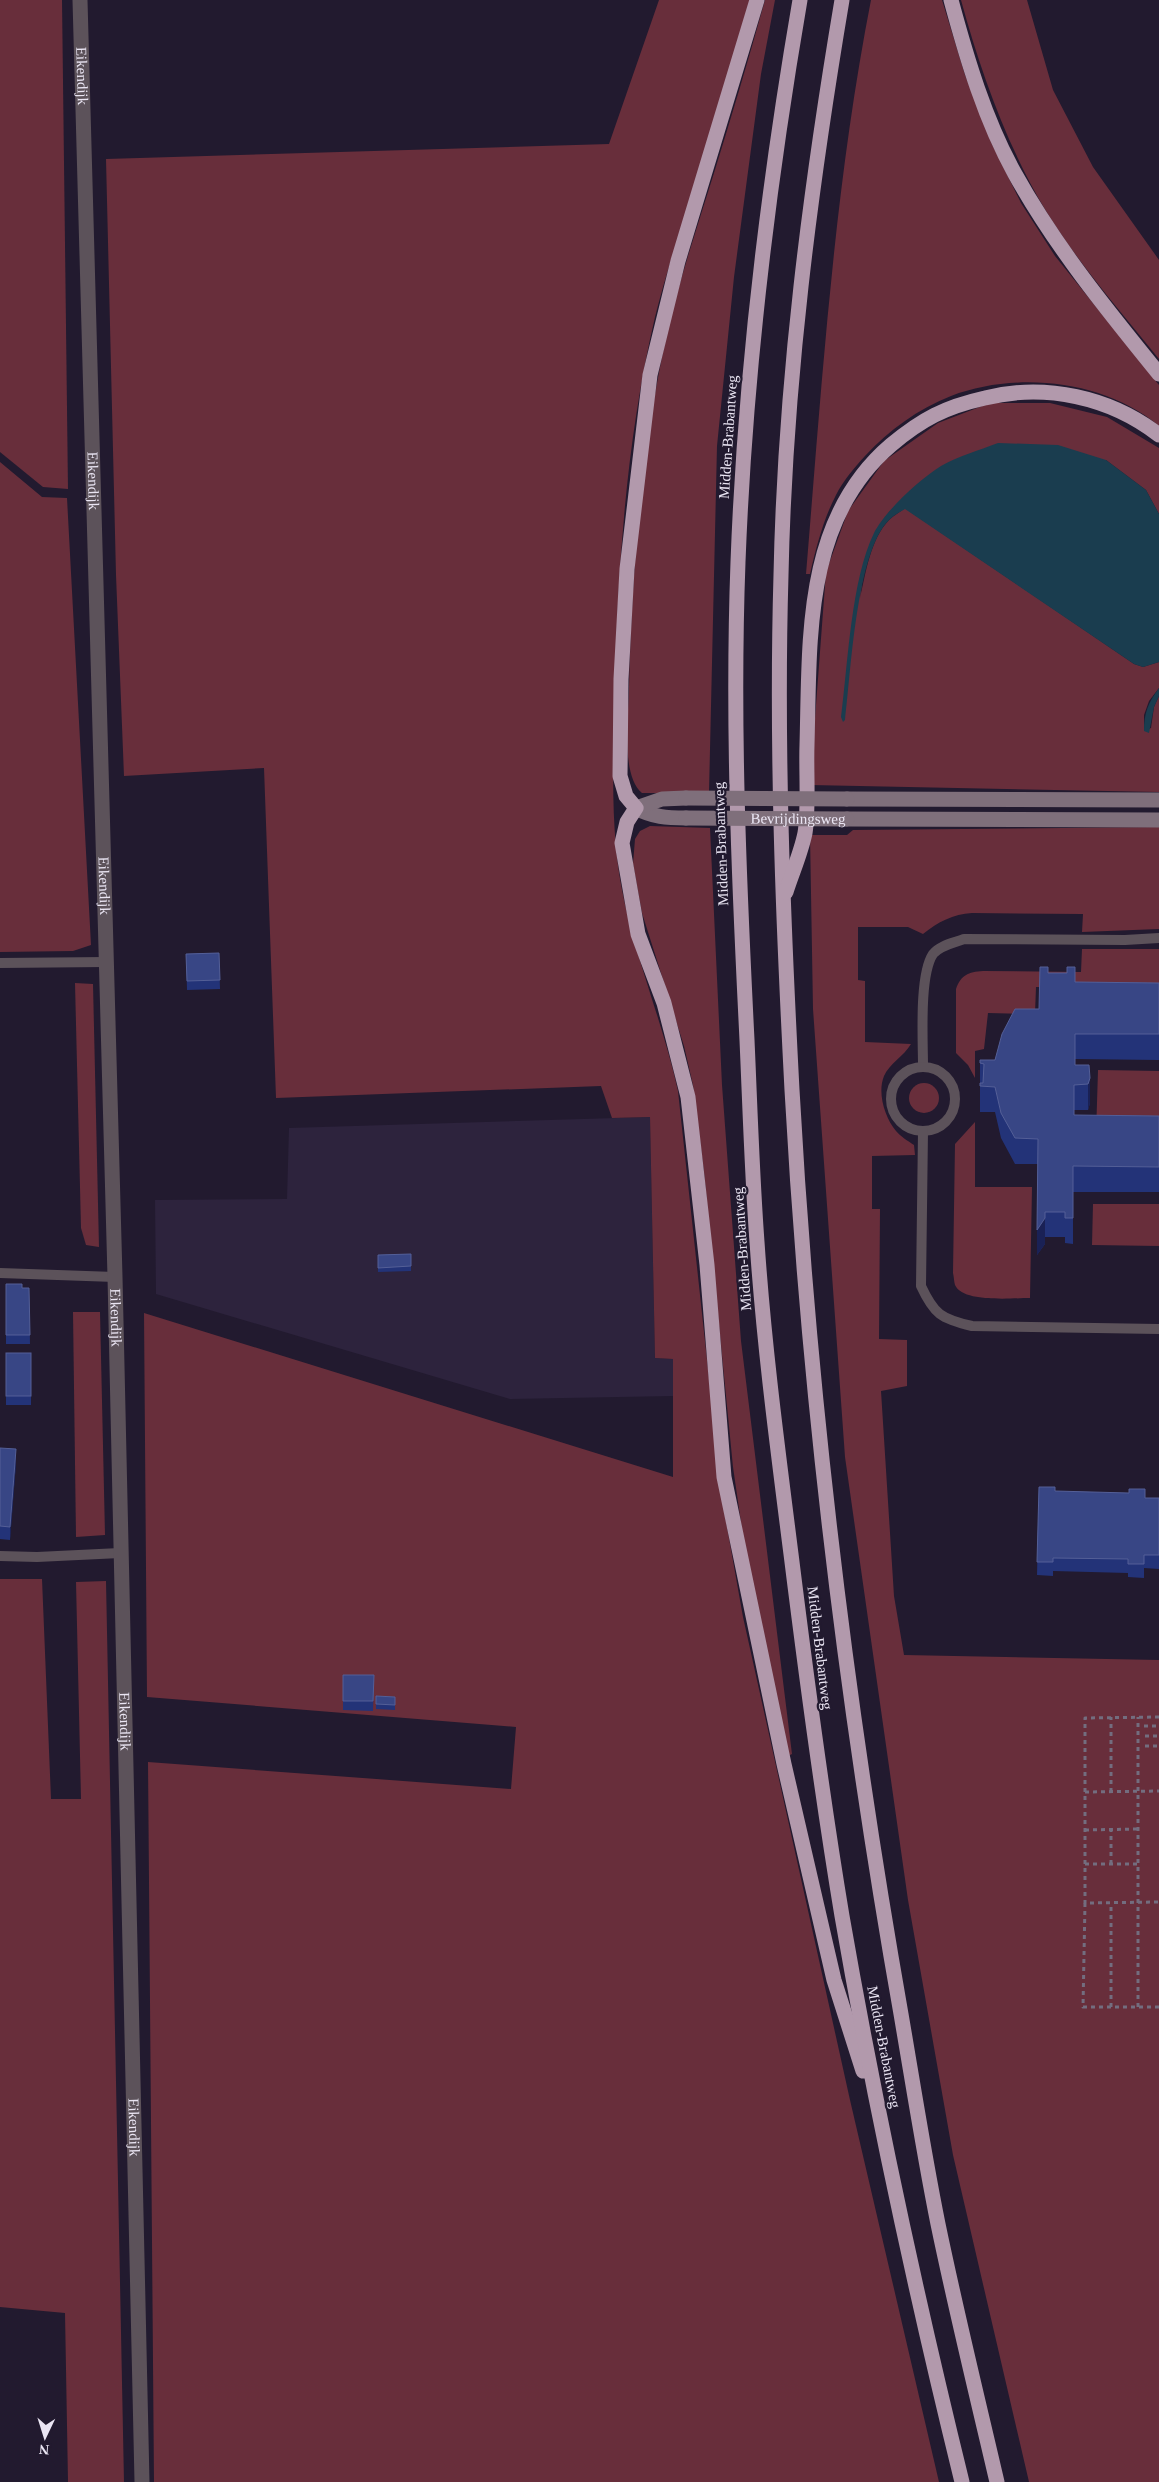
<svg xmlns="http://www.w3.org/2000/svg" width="1159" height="2482" viewBox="0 0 1159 2482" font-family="Georgia,serif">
<rect width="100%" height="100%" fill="#221a2f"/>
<!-- built -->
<path fill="#2d233d" d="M650 1117 655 1358 673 1359V1396L510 1399 156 1294 155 1200 287 1199 289 1128Z"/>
<!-- green -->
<g fill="#682e3b">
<path d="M0 0H62L68 489 43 487 0 452Z"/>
<path d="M659 0H750C730 66 710 132 690 199 678 238 665 277 655 317 627 437 618 561 615 684 614 738 611 793 616 847 623 931 660 1009 678 1091L722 1499 743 1617 850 2100 939 2482H154L148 1762 511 1789 516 1727 147 1697 144 1313 673 1477V1359L655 1358 650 1117 612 1118 601 1086 276 1098 264 768 124 776 116 575 106 159 609 144Z"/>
<path d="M765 0H775L761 74 734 277 717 446 709 793H642C620 775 629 713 629 687 632 577 640 465 662 357 674 295 695 234 714 173 732 115 749 58 765 0Z"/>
<path d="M871 0H942L965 75 992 144 1021 203 1055 256 1159 385V426C1104 380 1017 371 951 396 918 409 889 430 865 456 854 468 843 481 836 495 823 520 816 548 810 574H806C822 382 834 189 871 0Z"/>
<path d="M961 0H1027L1053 90 1093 167 1159 260V359C1120 311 1079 264 1046 211 1007 146 981 73 961 0Z"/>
<path d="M990 403H1050L1107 417 1159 448V514L1146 490 1106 460 890 511C866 544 866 559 860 598 866 573 870 540 889 520 893 516 900 512 905 508L1134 664 1143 667 1159 662V688L1149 701 1144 715V731L1151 728 1154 707 1159 696V792L810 785 826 572 848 511 884 461 938 423Z"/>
<path d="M0 462 42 497 67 498 91 945 73 951 0 952Z"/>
<path d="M650 826 710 828 722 1085 741 1341 792 1754 788 1756 745 1550 733 1467 704 1172 693 1085 684 1046 642 913 633 864 635 839 640 831Z"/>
<path d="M1159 827V929L1082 932 1083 914 972 913C953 914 938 922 923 934L908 927H858V980L865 981V1042L911 1044C904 1056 889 1064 884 1076 877 1093 885 1118 896 1131 900 1136 908 1141 914 1145L915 1155 872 1156V1209H880L879 1339 907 1340V1386L881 1391 894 1596 904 1655 1159 1660V2482H1029L953 2155 908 1900 845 1457 813 1009 810 835H847L853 830Z"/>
<path d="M1082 949H1159V1000L1075 987H1036L1035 1014 988 1013 984 1049 975 1051V1078L968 1065 956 1053V989C961 975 968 972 983 971L1081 972Z"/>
<path d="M75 983 93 984 99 1247 86 1245 81 1228Z"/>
<path d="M1098 1070 1159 1071V1134H1096Z"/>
<circle cx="924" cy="1098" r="15"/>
<path d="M975 1122V1187H1032L1030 1298C1012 1298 963 1303 955 1285 954 1282 954 1277 953 1273L955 1144Z"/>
<path d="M1093 1204H1159V1246L1092 1245Z"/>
<path d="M73 1312H100L105 1535 76 1537Z"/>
<path d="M0 1579H42L51 1799H81L76 1582 106 1581 124 2482H68L65 2313 0 2307Z"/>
</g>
<!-- water -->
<g fill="#1a3d4f">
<path d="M998 443 1058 445 1106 460 1146 490 1159 514V662L1143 667 1134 664 905 509C900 512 894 515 889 520 856 552 851 673 845 720L843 722 841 717C848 664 851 580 874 533 885 511 920 479 941 466 958 456 980 450 998 443Z"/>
<path d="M1159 688V696L1154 707 1149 733 1144 731C1144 713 1148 703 1159 688Z"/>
</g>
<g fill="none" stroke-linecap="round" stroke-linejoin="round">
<!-- path -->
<g stroke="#736d7f" stroke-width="3" stroke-dasharray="4 4" stroke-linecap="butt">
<path d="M1159 1717 1085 1718V1903L1159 1902"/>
<path d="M1144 1726H1159"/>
<path d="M1145 1736H1159"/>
<path d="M1145 1746H1159"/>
<path d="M1085 1792 1159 1791"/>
<path d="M1111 1792V1717"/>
<path d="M1085 1830 1137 1829"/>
<path d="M1085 1864H1137"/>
<path d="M1111 1864V1830"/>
<path d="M1085 1903 1083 2007H1159"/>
<path d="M1111 2007V1903"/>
<path d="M1138 2007V1717"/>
</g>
<!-- lane -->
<g stroke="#5c525a" stroke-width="10">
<path d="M0 963 106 962"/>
<path d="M923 1066C923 1040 919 975 933 954 940 945 954 943 964 939L1125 940 1159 938"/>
<circle cx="923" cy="1099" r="32"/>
<path d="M923 1131 921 1286C934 1314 941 1319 972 1326L1159 1329"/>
<path d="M0 1273 115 1277"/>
<path d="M0 1556 37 1557 120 1553"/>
</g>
<!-- street -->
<path stroke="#5c525a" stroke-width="15" id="s1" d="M80 0 115 1277 142 2482"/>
<!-- secondary -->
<g stroke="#7f6f7b" stroke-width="15">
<path d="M847 799 1159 800"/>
<path d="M636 808C652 817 667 818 686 818"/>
<path d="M636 808 662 799 686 798"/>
<path d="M847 819 1159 820"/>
</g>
<!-- highway -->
<g stroke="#b299ac" stroke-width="15">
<path d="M757 0 678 261 650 375 627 569 621 679 620 776 626 796 636 808 627 822 622 843 638 934 664 1003 688 1097 707 1265 724 1477 784 1764 834 1980 863 2071"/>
<path d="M800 0C768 186 745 374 738 562 732 722 739 881 747 1040 750 1107 752 1175 757 1242 764 1346 778 1451 791 1554 806 1675 822 1796 842 1916 875 2106 916 2295 962 2482"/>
<path d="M842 0C810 190 785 382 781 575 776 747 783 919 792 1090 809 1400 847 1708 901 2014 913 2084 924 2155 938 2224 956 2311 977 2396 997 2482"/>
<path d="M951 0C967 59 985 120 1015 174 1055 246 1107 310 1159 374"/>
<path d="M786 892C792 873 801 853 805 833 809 808 806 771 807 745 810 639 803 520 891 445 922 419 945 407 985 398 1045 383 1110 397 1159 435"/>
</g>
<!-- secondary-bridge -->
<g stroke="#7f6f7b" stroke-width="15">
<path d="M686 798 847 799"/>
<path id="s2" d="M686 818 847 819"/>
</g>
</g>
<!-- wall -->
<g fill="#233378">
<path d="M219 953 220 989 187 990 186 954Z"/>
<path d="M1048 973 1075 982 1159 983V1060L1075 1059V1065H1089L1090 1103 1088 1110H1074V1115L1159 1116V1192H1073V1244L1065 1243V1237H1045V1244L1037 1255 1038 1164H1015L1001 1138 995 1112H980V1060H995L1039 1009Z"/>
<path d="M411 1254V1271L378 1272V1255Z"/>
<path d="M6 1284 22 1288H29L30 1344H6Z"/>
<rect x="6" y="1353" width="25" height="52"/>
<path d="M0 1448 16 1463 10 1540 0 1539Z"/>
<path d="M1039 1487 1055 1491 1145 1498H1159V1569L1144 1568V1578L1128 1577V1573L1053 1571V1576L1037 1575Z"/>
<path d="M343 1675H374L373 1711 343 1710Z"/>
<path d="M376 1696 395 1697V1710L376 1709Z"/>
</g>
<!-- shaded-wall -->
<g fill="#1a2155">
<path d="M1090 1078V1103L1088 1110V1084Z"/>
<path d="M1045 1212V1244L1037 1255V1230Z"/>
<path d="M16 1449V1463L10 1540V1527Z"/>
</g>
<!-- building -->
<g fill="#384685" stroke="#545f97">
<path d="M219 953 220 980 187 981 186 954Z"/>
<path d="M1040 967H1048V973H1067V967H1075V982L1159 983V1034H1075V1065H1089L1090 1078 1088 1084 1074 1085V1115L1159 1116V1167L1073 1166V1218H1065V1212H1045V1218L1037 1230 1038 1139 1015 1138 1001 1113 995 1087 980 1086V1083H983L984 1064 980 1063V1060H995L1002 1034 1015 1009H1039Z"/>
<path d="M411 1254V1266L378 1268V1255Z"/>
<path d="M6 1284H22V1288H29L30 1335H6Z"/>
<rect x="6" y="1353" width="25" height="43"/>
<path d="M0 1448 16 1449 10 1527 0 1526Z"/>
<path d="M1039 1487H1055V1491L1129 1493V1489H1145V1498H1159V1555H1144V1564H1128V1559L1053 1558V1562H1037Z"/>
<path d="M343 1675H374L373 1701H343Z"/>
<path d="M376 1696 395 1697V1705L376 1704Z"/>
</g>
<g text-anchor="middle" stroke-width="4.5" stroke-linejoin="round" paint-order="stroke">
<!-- street labels -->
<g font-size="15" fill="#eae5f3" stroke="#221a2f">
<text dy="5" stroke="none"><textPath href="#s1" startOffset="76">Eikendijk</textPath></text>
<text transform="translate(728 437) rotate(-86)" y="5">Midden-Brabantweg</text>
<text dy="5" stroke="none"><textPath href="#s1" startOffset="481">Eikendijk</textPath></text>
<text dy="5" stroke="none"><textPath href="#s2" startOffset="112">Bevrijdingsweg</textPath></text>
<text transform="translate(721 844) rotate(-92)" y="5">Midden-Brabantweg</text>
<text dy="5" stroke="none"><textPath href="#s1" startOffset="886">Eikendijk</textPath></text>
<text transform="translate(742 1249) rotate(-94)" y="5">Midden-Brabantweg</text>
<text dy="5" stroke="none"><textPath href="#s1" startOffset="1318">Eikendijk</textPath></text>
<text transform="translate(820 1648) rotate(83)" y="5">Midden-Brabantweg</text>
<text dy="5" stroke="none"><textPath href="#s1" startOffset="1722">Eikendijk</textPath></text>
<text transform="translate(884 2047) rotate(79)" y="5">Midden-Brabantweg</text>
<text dy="5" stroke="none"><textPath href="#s1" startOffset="2128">Eikendijk</textPath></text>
</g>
</g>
<!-- north arrow -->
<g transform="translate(45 2437) rotate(184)" stroke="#221a2f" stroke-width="4" paint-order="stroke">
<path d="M0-4L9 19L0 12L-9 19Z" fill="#eae5f3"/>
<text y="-8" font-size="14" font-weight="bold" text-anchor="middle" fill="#eae5f3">N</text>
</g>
</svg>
